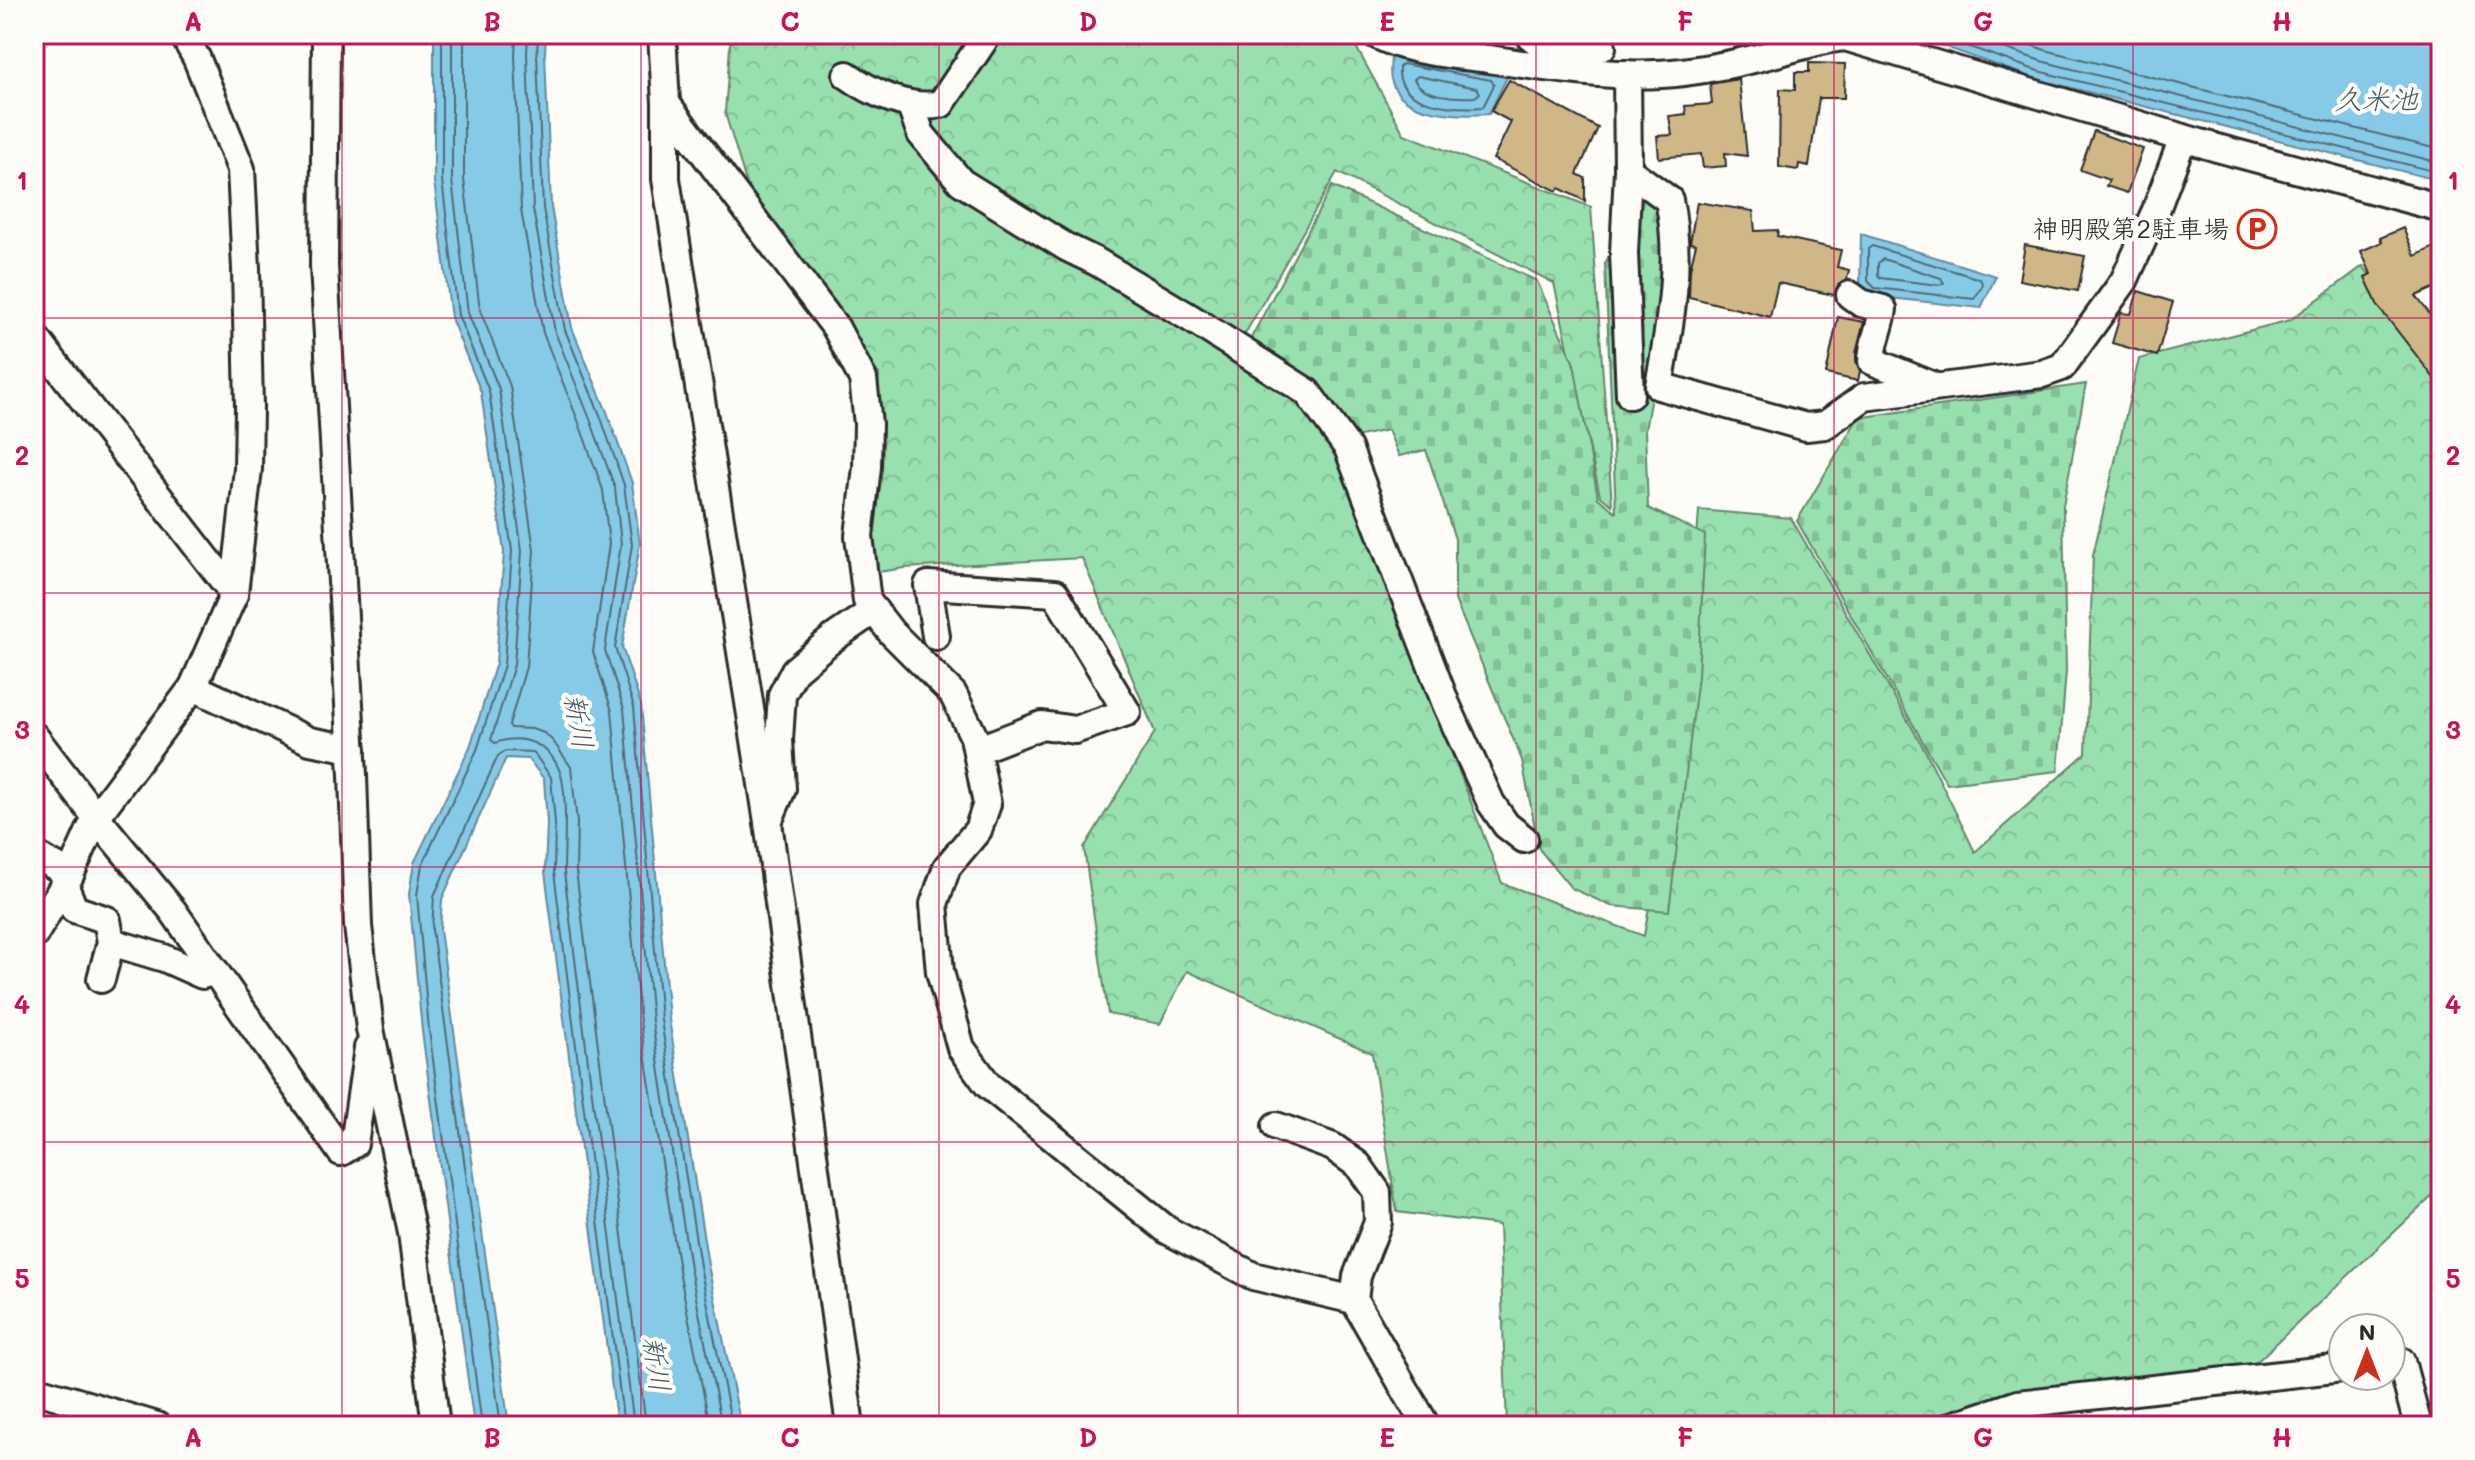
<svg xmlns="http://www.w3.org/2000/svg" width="2475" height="1460" viewBox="0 0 2475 1460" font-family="Mali,'Klee One',sans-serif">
<defs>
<pattern id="forest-crowns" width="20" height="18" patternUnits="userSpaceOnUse" patternTransform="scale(2)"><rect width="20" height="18" fill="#98e0af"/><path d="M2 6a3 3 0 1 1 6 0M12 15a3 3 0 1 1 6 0" fill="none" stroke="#83c097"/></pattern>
<pattern id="cemetery-stones" width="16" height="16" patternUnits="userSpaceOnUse" patternTransform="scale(2)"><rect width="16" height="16" fill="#98e0af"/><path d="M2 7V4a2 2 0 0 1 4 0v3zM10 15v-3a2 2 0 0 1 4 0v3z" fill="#83c097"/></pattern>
</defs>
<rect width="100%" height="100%" fill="#fdfcf7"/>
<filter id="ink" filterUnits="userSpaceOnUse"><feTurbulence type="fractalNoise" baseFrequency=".0125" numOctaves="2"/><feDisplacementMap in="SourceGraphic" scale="16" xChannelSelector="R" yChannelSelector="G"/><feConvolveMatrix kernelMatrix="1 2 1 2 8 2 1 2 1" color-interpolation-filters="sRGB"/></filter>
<g filter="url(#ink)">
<!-- forest -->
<path fill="url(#forest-crowns)" stroke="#62866d" stroke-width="2" d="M731 34H1349L1404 134 1591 207 1612 505 1600 496 1554 283 1337 172 1241 341 1328 431 1502 883 1644 936 1686 699 1699 510 1791 518 1926 752 1975 852 2086 753 2093 555 2139 359 2290 320 2363 266 2421 342 2441 380V1188L2246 1372 1913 1426H1507L1499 1225 1397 1212 1372 1053 1187 971 1160 1024 1108 1014 1084 848 1155 732 1082 558 904 568 866 574 875 466 879 374 757 218 725 113Z"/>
<!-- cemetery -->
<g fill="url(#cemetery-stones)" stroke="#62866d" stroke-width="2">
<path d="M1332 186 1537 281 1574 364 1598 498 1616 512 1605 264 1641 186 1663 203 1669 297 1645 430 1648 508 1705 535 1698 676 1669 911 1611 906 1571 888 1539 849 1522 760 1455 600V539L1426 450 1399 456 1388 430 1351 438 1256 348 1251 338Z"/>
<path d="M2086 384 2063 506 2066 671 2058 771 1947 784 1797 521 1858 418Z"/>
</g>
<!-- water -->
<g fill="#87cae8" stroke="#628a9c" stroke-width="2">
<path d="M434 34H546L545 53 551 207 572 328 607 412 632 483 640 544 622 647 641 705 669 1019 708 1265 741 1426H617L545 872 547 823 544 779 528 759 506 758 442 899 440 930 509 1426H474L422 1031 409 894 414 863 470 747 496 663 504 552 481 392 451 318 434 181Z"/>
<path d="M1933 34H2441V181L2036 79 1934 43Z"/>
<path d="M1391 54 1498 73 1507 77 1489 114C1461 116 1399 116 1391 79 1389 72 1391 62 1391 54Z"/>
<path d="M1861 234 1996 276 1981 308 1872 296 1860 286Z"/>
</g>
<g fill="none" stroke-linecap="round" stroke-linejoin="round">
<!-- shore -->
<g stroke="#506b77" stroke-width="2">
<path d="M442 34V180L458 315 489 391 512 551 504 665 477 750 422 865 417 895 429 1030 482 1426"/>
<path d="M452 34V180L468 313 499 389 522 551 514 665 491 740 495 743C523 733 550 744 560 772 568 793 564 848 564 872L634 1426"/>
<path d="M464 34V179L480 310 510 386 534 550 526 667 509 725 511 728 532 729 544 733 553 741 571 767 577 822 576 871 646 1426"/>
<path d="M516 34 515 55 521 210 543 333 579 423 603 490 609 544 593 652 612 711 640 1022 679 1270 710 1426"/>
<path d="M528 34 527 54 533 209 555 332 590 419 615 488 621 544 605 650 624 709 652 1021 690 1268 722 1426"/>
<path d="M538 34 537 54 543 208 565 330 600 415 624 485 632 545 615 648 634 707 661 1020 700 1266 732 1426"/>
<path d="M1941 34 1944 38 2038 71 2441 173"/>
<path d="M1963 34 2041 61 2441 163"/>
<path d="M1999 34 2045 50 2441 150"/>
<path d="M1403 64 1491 80 1494 85 1483 107C1455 109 1395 106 1399 67Z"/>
<path d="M1418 76 1477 88 1480 93 1475 97C1457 98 1422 97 1414 79Z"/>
<path d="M1872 246 1980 279 1983 285 1974 299 1875 288 1868 281V249Z"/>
<path d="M1883 259 1941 278 1944 283 1939 285 1880 278 1878 275V263Z"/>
<path d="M501 1426 432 930 434 896 498 756 505 751 533 752 551 777 555 823 554 872 624 1426"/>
</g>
</g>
<!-- building -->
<g fill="#cfb787" stroke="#2b2b2b" stroke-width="2">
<path d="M1809 63 1845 64 1844 98H1819L1809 166 1799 164 1798 170 1779 167 1780 89 1795 90V72H1809Z"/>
<path d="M1739 79 1747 156 1725 153 1726 166 1703 168 1701 154 1659 158 1657 136 1672 135 1669 116 1686 114 1685 106 1712 104 1710 84Z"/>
<path d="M1509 80 1598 128 1577 174 1585 178V201L1559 188 1557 191 1493 159 1511 122 1491 111Z"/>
<path d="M2094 131 2143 149 2127 193 2106 186 2109 180 2080 170Z"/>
<path d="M1697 202 1753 211 1755 231 1778 230 1777 236 1841 250 1837 267 1849 270 1847 280 1838 285 1834 295 1778 283 1770 317 1689 297 1690 269 1696 244 1690 243Z"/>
<path d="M2403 228 2415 256 2441 244V285L2416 296 2441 329V387L2378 306 2365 277 2371 274 2361 251 2382 242 2380 238Z"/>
<path d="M2025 245 2085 256 2078 291 2019 280Z"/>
<path d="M2138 291 2173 302 2157 356 2112 343 2121 313 2131 314Z"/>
<path d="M1838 317 1864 322 1856 353V361L1860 371 1858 381 1826 374Z"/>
</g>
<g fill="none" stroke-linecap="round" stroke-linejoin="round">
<defs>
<g id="minor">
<path d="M183 34 197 59 241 169 246 269 249 407 248 469 234 594 193 687"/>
<path d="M326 34 324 266 353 775 358 926 370 1029 412 1233 436 1426"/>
<path d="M662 34 666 103V179L768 822 850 1426"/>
<path d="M1375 34C1409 52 1450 54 1488 59 1551 68 1619 80 1683 72 1716 68 1748 61 1780 52 1802 46 1821 39 1845 37L2217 148 2441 208"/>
<path d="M1528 34 1543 46 1566 56"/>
<path d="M1572 48 1602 47"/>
<path d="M1627 74 1628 170 1669 200C1682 262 1670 324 1659 386L1806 427 1825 425 1864 397 2042 374 2062 367 2124 281 2156 210 2183 138"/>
<path d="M847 75C872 93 910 111 941 104L988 34"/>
<path d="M666 103 836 328 863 379 868 424 867 467 859 536 867 601 891 632 953 694 974 737 987 804 978 830 947 867 934 904 940 972 961 1048 988 1085 1167 1230 1253 1276 1354 1300 1426 1426"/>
<path d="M910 104 921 134 961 182 1066 247 1097 262 1192 319 1307 392 1348 448 1446 704 1491 803 1506 825 1524 839"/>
<path d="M1628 170 1624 253 1630 395"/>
<path d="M1850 295 1861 303 1883 309C1881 327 1872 343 1872 361L1931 385"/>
<path d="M34 336 234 594"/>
<path d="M936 636 928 585 1055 593 1127 712 1075 730 1042 725 977 750"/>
<path d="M34 736 96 817 193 687 310 741 352 749"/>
<path d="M768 822 782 789 779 740 782 695 795 670 832 639 874 610"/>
<path d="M34 854 70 875 96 817 173 911 341 1152 354 1144 368 1048"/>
<path d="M64 884 74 909 107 920 111 942 101 979"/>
<path d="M34 935 70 875"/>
<path d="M111 942 164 958 202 975 215 971"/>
<path d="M1276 1126 1333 1147 1358 1165 1377 1192 1378 1222 1357 1276 1354 1300"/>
<path d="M2391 1363 2401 1361 2418 1426"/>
<path d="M34 1389 157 1426"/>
<path d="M1952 1426 2018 1404 2343 1368"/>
</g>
</defs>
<!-- minor casing -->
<use href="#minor" stroke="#2b2b2b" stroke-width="32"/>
<!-- minor -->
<use href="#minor" stroke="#fdfcf7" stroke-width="26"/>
</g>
</g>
<!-- grid -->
<path fill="none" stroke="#c2185b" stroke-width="2" stroke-opacity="0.55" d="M342 34V1426M641 34V1426M939 34V1426M1238 34V1426M1536 34V1426M1834 34V1426M2133 34V1426M34 318H2441M34 593H2441M34 867H2441M34 1142H2441"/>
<!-- icons -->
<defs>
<symbol id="parking-ring" viewBox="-11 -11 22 22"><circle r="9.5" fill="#fdfcf7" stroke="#c8321e" stroke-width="1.5"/><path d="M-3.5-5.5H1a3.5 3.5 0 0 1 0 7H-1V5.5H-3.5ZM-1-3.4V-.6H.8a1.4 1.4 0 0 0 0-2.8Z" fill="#c8321e"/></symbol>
</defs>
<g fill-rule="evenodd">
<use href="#parking-ring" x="2235" y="207" width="44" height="44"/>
</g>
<g text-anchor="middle" stroke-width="8" stroke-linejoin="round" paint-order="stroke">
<!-- poi labels -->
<g font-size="26" fill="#2b2b2b" stroke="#fdfcf7" text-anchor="end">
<text x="2229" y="238">神明殿第2駐車場</text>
</g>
<!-- water labels -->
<g font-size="28" font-style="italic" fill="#475b64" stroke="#fdfcf7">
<text x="2376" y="109">久米池</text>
<text transform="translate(579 721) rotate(80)" y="10">新川</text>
<text transform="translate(657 1364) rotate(82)" y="10">新川</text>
</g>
</g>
<!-- margin -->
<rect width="2475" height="1460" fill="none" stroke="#fdfcf7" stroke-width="88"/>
<!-- north arrow -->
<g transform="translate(2367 1352)"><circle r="38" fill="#fdfcf7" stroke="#a9a8a5" stroke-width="2"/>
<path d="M0-6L14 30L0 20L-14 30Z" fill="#c8321e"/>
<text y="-12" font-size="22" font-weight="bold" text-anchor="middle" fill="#2b2b2b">N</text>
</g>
<rect x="44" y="44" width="2387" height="1372" fill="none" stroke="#c2185b" stroke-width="3"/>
<g font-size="26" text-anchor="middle" font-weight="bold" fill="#c2185b">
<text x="193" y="31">A</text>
<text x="492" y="31">B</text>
<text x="790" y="31">C</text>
<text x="1088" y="31">D</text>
<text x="1387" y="31">E</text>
<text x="1685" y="31">F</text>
<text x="1983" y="31">G</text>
<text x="2282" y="31">H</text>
<text x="22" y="190">1</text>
<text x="2453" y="190">1</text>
<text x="22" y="465">2</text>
<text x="2453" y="465">2</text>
<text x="22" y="739">3</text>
<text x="2453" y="739">3</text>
<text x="22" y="1014">4</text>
<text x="2453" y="1014">4</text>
<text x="22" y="1288">5</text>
<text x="2453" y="1288">5</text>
<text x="193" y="1447">A</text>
<text x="492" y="1447">B</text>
<text x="790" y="1447">C</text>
<text x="1088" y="1447">D</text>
<text x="1387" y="1447">E</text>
<text x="1685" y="1447">F</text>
<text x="1983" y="1447">G</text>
<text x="2282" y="1447">H</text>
</g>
</svg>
